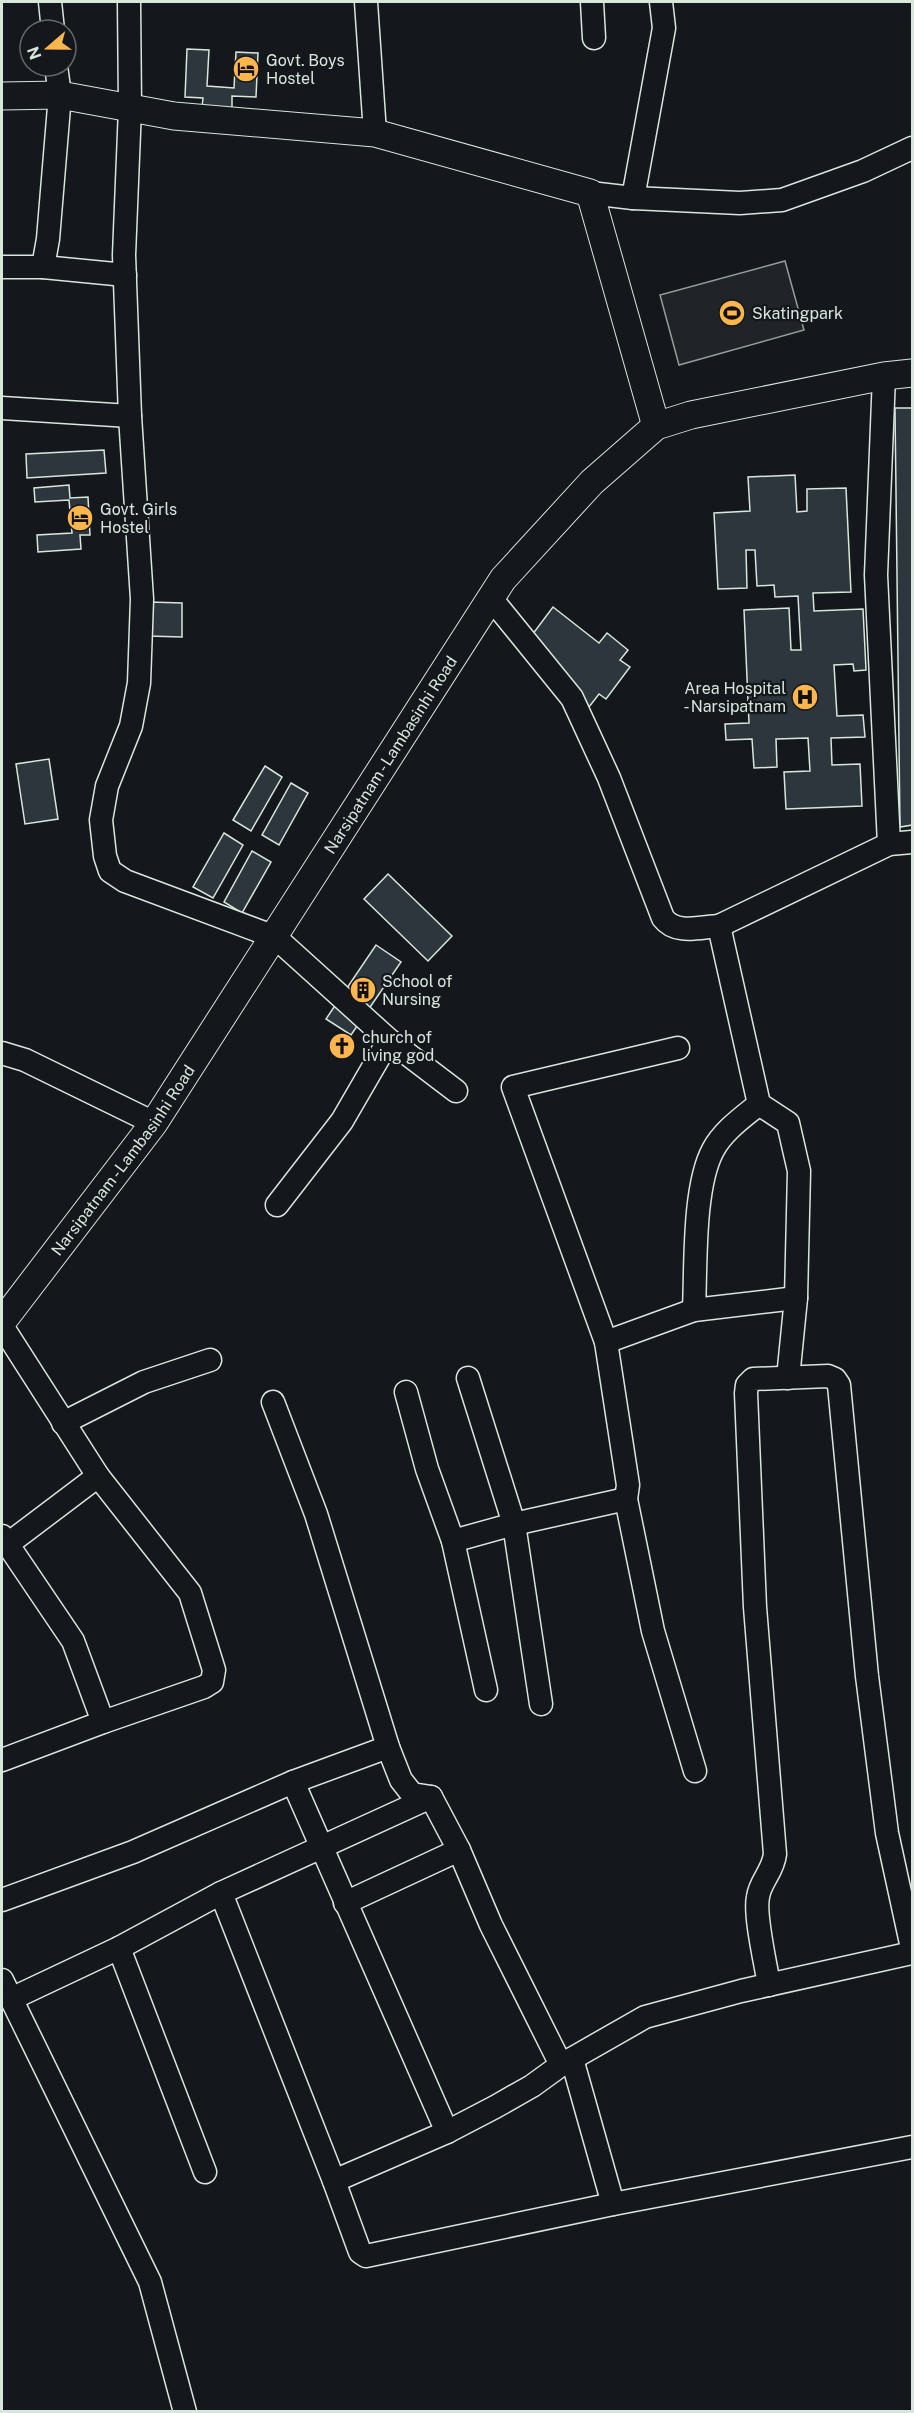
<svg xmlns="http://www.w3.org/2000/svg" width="914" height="2413" viewBox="0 0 914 2413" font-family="'Public Sans',sans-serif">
<rect width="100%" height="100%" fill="#14181c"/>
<!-- green -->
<path fill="#202428" stroke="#939e99" stroke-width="1.5" d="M785 261 804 330 679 365 660 295Z"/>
<!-- building -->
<g fill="#2c363c" stroke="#d8e6dc" stroke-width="1.5">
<path d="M187 49 209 50 207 86 234 88 236 52 258 53 256 97 232 96V108L202 107 203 98 185 97Z"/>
<path d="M895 408H912V825L900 827Z"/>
<path d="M104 450 106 473 27 478 26 454Z"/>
<path d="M795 475 797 512 807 511V489L846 488 851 592 813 593 814 611 863 609 866 670 854 671 853 664 834 665 837 716 863 715 865 737 831 738 832 765 860 764 862 806 786 809 784 772 810 771 808 738 776 739 777 767 754 768 752 739 726 740 725 724 749 723 744 610 789 608 791 650H801L798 596 775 597 774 585 757 586 755 550H746L747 588 718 589 714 513 750 511 748 477Z"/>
<path d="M69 485 70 498 88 497 90 535H80L81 549 38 552 37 535 72 533 69 500 35 502 34 488Z"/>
<path d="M149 602 182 603V637L148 636Z"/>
<path d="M553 607 599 643 607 633 628 650 620 660 630 667 606 699 599 694 589 707 554 680 532 635Z"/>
<path d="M49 759 58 819 25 824 16 764Z"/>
<path d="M265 766 282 777 251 831 233 820Z"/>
<path d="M291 783 308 793 279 845 262 835Z"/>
<path d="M224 833 243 845 213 898 193 887Z"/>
<path d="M252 851 271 862 242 913 224 902Z"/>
<path d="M388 874 452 936 428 961 364 899Z"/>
<path d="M376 945 401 962 351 1035 326 1019Z"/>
</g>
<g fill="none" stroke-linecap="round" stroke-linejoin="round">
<defs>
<g id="minor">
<path d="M50 2 53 30"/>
<path d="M129 2 130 108 124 255 130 416 142 599 139 683 131 726 107 786 101 820 105 856 110 871 125 881 275 937 389 1040 456 1091"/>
<path d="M366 2 375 133"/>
<path d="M592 2 594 38"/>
<path d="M590 193 633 198 740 203 782 200 863 171 912 148"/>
<path d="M633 198 664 28 661 2"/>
<path d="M2 267H43L125 275"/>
<path d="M43 267 48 239 60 95 56 66"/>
<path d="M884 376 876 575 889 844"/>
<path d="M2 408 130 416"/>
<path d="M490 597 572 698 609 778 663 918C676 935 700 927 719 926L759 1104 788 1123 799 1171 796 1298 788 1378"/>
<path d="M719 926 889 844 912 842"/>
<path d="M678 1048 513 1087 606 1342 628 1485 626 1499 653 1631 695 1771"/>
<path d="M2 1053 25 1060 154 1123"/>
<path d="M277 1205 342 1121 389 1040"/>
<path d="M694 1310C696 1266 693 1187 713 1150 723 1131 743 1117 759 1104"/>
<path d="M2 1326 98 1476 190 1593 214 1670 212 1682 204 1687 103 1722 2 1760"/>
<path d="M606 1342 694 1310 796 1298"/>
<path d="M468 1378 514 1524 541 1704"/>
<path d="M406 1392 427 1469 453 1541 486 1690"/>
<path d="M273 1402 316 1514 388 1747 401 1780 412 1794 431 1797"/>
<path d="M63 1423 144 1382 210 1360"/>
<path d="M2 1536 73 1641 103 1722"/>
<path d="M453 1541 514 1524 626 1499"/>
<path d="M8 1544 98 1476"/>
<path d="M293 1782 447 2132"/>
<path d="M221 1893 431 1797 459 1850 491 1925 561 2065"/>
<path d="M2 1900 133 1852 293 1782 388 1747"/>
<path d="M345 1903 459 1850"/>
<path d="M119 1948 205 2172"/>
<path d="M2 1980 150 2282 185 2412"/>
<path d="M769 1985C766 1965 754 1915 758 1897 760 1881 773 1872 775 1854L755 1607 746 1393 747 1385 753 1379 828 1376 835 1379 839 1385 867 1676 887 1833 912 1948"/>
<path d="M11 1999 119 1948 221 1893 334 2181 447 2132 495 2107 532 2086 561 2065 645 2017 741 1991 912 1953"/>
<path d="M572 2059 613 2204"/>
<path d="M334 2181 360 2252 366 2256 613 2204 912 2147"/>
</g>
<g id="major">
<path d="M2 96 60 95 174 116 375 133 590 193 656 426"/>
<path id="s1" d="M2 1322 154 1123 503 579 592 482 656 426 691 415 884 376 912 373"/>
</g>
</defs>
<!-- minor casing -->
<use href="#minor" stroke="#d8e6dc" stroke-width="25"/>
<!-- major casing -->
<use href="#major" stroke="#d8e6dc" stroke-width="29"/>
<!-- minor -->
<use href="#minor" stroke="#14181c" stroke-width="22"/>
<!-- major -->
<use href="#major" stroke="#14181c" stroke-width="27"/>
</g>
<!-- icons -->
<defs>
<symbol id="hotel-disc" viewBox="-11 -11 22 22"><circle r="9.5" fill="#ffb74d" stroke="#14181c"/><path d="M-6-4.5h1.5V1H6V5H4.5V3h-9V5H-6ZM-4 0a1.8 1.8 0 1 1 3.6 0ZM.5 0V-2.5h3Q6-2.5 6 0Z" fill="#111"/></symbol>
<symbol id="stadium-disc" viewBox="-11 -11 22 22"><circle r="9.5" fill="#ffb74d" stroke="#14181c"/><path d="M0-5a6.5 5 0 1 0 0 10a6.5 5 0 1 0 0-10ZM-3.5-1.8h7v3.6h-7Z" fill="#111"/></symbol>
<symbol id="hospital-disc" viewBox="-11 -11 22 22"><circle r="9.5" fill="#ffb74d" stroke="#14181c"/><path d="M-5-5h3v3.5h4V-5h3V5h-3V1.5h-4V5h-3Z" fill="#111"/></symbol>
<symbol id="building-disc" viewBox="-11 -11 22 22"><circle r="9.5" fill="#ffb74d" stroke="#14181c"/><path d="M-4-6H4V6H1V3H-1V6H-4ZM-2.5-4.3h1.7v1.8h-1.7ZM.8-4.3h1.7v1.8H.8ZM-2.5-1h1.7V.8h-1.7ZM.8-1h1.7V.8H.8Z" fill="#111"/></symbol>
<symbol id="church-disc" viewBox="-11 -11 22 22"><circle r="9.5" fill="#ffb74d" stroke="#14181c"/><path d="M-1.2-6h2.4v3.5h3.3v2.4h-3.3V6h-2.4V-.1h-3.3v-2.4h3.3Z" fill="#111"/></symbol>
</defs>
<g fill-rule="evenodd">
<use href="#hotel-disc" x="231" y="54" width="30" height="30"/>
<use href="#stadium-disc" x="717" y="298" width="30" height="30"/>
<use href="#hotel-disc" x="65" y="503" width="30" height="30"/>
<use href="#hospital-disc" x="790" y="682" width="30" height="30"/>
<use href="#building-disc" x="348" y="975" width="30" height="30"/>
<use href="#church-disc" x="327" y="1031" width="30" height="30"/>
</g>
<g text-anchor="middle" stroke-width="4.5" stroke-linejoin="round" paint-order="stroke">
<!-- poi labels -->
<g font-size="16" fill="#d8e6dc" stroke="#14181c" text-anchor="start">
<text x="266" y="66">Govt. Boys<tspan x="266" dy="18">Hostel</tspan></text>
<text x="752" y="319">Skatingpark</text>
<text x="100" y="515">Govt. Girls<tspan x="100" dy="18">Hostel</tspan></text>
<text x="786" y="694" text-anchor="end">Area Hospital<tspan x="786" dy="18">- Narsipatnam</tspan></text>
<text x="382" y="987">School of<tspan x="382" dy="18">Nursing</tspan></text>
<text x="362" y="1043">church of<tspan x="362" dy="18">living god</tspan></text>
</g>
<!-- street labels -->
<g font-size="16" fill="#d8e6dc" stroke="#14181c">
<text dy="6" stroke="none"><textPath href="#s1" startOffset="688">Narsipatnam - Lambasinhi Road</textPath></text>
<text dy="6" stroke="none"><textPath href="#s1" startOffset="202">Narsipatnam - Lambasinhi Road</textPath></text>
</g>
</g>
<!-- border -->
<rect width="914" height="2413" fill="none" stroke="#d8e6dc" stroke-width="6"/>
<!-- north arrow -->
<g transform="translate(48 48) rotate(250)"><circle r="28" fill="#14181c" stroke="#626a69" stroke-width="1.5"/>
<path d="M0-4.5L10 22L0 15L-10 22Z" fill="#ffb74d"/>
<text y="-9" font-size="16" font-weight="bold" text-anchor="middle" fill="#d8e6dc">N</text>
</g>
</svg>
